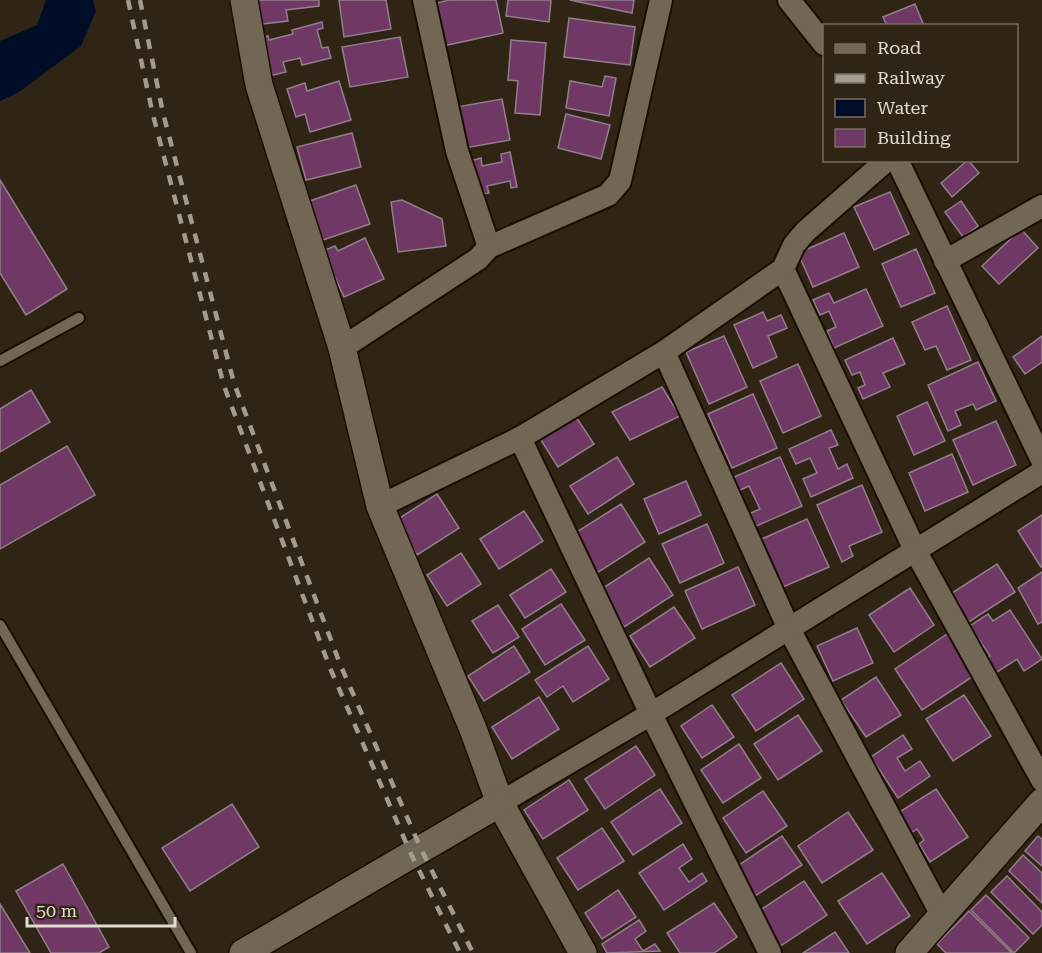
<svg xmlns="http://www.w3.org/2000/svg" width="1042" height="953" viewBox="0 0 1042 953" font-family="'Roboto Serif',serif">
<rect width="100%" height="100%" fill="#302515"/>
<!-- water -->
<path fill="#000d27" d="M46 0H93L96 11 81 46 19 92 0 101V41L37 25Z"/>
<!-- building -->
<g fill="#703864" stroke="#927e8c" stroke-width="1.5">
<path d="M252 0H319V6L286 10 288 21 255 25Z"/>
<path d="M339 0H386L391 29 344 37Z"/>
<path d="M449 0H496L503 33 443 46 433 4Z"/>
<path d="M508 0H551L549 22 506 16Z"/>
<path d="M570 0H634L632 13Z"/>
<path d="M915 4 924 26H887L883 17Z"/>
<path d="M569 18 635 27 630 65 564 57Z"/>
<path d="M322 22 323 28 317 30 322 48 328 47 331 58 302 65 300 58 283 62 286 72 269 76 259 38 268 36 269 40 293 34 292 30Z"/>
<path d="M400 37 408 77 350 87 342 47Z"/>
<path d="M511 40 546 43 540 115 515 113 518 81 508 80Z"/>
<path d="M605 76 616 78 609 116 566 108 570 81 602 87Z"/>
<path d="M339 81 351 120 310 132 305 114 296 117 287 89 305 83 307 91Z"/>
<path d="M502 99 510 140 459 149 451 108Z"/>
<path d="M566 114 610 125 601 159 558 148Z"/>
<path d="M352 133 361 167 306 180 297 147Z"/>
<path d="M510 152 517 187 511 188 510 181 487 186 489 193 478 195 470 161 481 158 482 166 502 162 501 154Z"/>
<path d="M968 160 979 173 952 197 941 183Z"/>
<path d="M0 180 67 289 26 315 0 273Z"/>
<path d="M356 185 370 224 317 242 304 203Z"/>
<path d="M890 192 909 234 874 250 854 207Z"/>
<path d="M402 200 442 219 446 246 398 252 391 202Z"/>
<path d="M961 201 978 226 963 237 945 212Z"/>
<path d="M1021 229 1038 248 999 284 982 266Z"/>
<path d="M844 233 859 267 813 287 798 253Z"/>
<path d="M365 238 384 279 344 297 323 251 335 246 338 251Z"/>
<path d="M916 249 935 293 901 307 882 264Z"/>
<path d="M866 289 883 326 834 348 827 331 836 327 829 311 820 315 813 300 829 293 834 303Z"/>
<path d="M947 306 971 360 947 370 936 346 925 350 912 322Z"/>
<path d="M763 312 767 321 781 315 787 328 768 336 777 357 753 368 734 325Z"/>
<path d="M724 336 747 387 709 404 686 352Z"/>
<path d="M1042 336V362L1025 374 1013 357Z"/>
<path d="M893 338 905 364 883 373 890 387 863 399 858 388 865 385 860 372 852 375 845 360Z"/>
<path d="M978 362 996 401 976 410 973 404 955 411 961 425 948 431 928 385Z"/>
<path d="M798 364 821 416 783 433 760 381Z"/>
<path d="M662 387 680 416 630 440 612 412Z"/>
<path d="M31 390 50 422 0 452V409Z"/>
<path d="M753 394 777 448 732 468 708 414Z"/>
<path d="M927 402 945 441 914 455 897 416Z"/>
<path d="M574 414 594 444 558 467 539 437Z"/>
<path d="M996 421 1016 465 973 485 953 440Z"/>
<path d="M831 430 838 445 829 448 838 469 847 464 853 478 811 497 803 479 817 473 810 458 796 464 789 449Z"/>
<path d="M67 446 95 495 0 549V485Z"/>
<path d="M952 454 968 492 925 511 909 473Z"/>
<path d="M617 457 634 484 588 514 570 486Z"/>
<path d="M780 457 802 506 754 527 749 514 760 509 749 486 738 491 732 478Z"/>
<path d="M686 481 701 515 659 534 644 499Z"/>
<path d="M862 485 882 532 849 546 853 556 842 562 817 505Z"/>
<path d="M437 494 459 528 417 555 395 521Z"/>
<path d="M621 504 645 542 597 573 572 535Z"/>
<path d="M524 511 543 541 499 569 480 539Z"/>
<path d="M1042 515V566L1041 567 1018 531Z"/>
<path d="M807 519 829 567 776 590 755 542Z"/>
<path d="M707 524 724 563 680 583 662 544Z"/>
<path d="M461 553 481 584 447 606 427 575Z"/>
<path d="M649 558 673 595 624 627 600 590Z"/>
<path d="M997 564 1015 592 964 625 954 610 960 605 952 593Z"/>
<path d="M738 567 755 605 702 629 685 591Z"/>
<path d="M551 569 566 592 525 618 510 595Z"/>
<path d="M1042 572V622L1038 624 1018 588Z"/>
<path d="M910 588 934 625 894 652 869 615Z"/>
<path d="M561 604 585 640 545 665 522 629Z"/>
<path d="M498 605 519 637 493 653 472 621Z"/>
<path d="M674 607 695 638 650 667 630 636Z"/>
<path d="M1010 610 1042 659 1024 671 1017 659 991 676 982 662 990 656 970 626 988 614 993 621Z"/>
<path d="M857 628 873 663 833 681 817 646Z"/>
<path d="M947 634 975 675 922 710 895 669Z"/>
<path d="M514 646 530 672 484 701 468 676Z"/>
<path d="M588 646 609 679 573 702 563 686 547 697 535 680Z"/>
<path d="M781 663 804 699 756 731 732 695Z"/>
<path d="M876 677 901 715 866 737 841 700Z"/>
<path d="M964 695 991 736 953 761 926 719Z"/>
<path d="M539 697 559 729 512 759 492 727Z"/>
<path d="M712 705 734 737 702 758 681 726Z"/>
<path d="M798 715 822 751 778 780 754 744Z"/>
<path d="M903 735 912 749 897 758 905 771 920 761 930 776 898 798 871 757Z"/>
<path d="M739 744 761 778 723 803 701 770Z"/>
<path d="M636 746 655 775 605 809 585 779Z"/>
<path d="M569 780 588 810 543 839 524 810Z"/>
<path d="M660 789 682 823 633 855 611 822Z"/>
<path d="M936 789 968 837 930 862 919 844 924 840 917 829 911 833 898 813Z"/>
<path d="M763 791 787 826 746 853 723 818Z"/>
<path d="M232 804 259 847 190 891 162 848Z"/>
<path d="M848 812 873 850 822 883 798 846Z"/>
<path d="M602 828 624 861 578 890 557 858Z"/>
<path d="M782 836 802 865 755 896 736 867Z"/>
<path d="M1038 836 1042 839V866L1025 851Z"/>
<path d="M683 844 692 859 679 868 689 882 702 873 707 881 664 910 639 873Z"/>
<path d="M1023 855 1042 873V903L1009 871Z"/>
<path d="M63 864 109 947 99 953H51L16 891Z"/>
<path d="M882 873 910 916 867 944 838 901Z"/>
<path d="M1007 876 1042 912V925L1033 934 991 892Z"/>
<path d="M804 881 827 915 776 949 764 932 770 928 759 911Z"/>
<path d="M618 890 636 917 602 939 585 913Z"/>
<path d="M986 895 1029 938 1014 953 971 910Z"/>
<path d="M714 903 737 937 714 953H680L667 933Z"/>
<path d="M0 904 30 953H0Z"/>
<path d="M969 911 1012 953H946L937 944Z"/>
<path d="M639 920 646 931 635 939 643 951 655 944 660 951 607 953 602 944Z"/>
<path d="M835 932 849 953H803Z"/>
</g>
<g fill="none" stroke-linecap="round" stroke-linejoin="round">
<defs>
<g id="service">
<path d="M0 361 79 318"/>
<path d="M0 625 191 953"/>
</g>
<g id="minor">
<path d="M424 0 457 151 489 247"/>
<path d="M789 0 824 44"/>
<path d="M897 160 1042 460"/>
<path d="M945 261 1042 206"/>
<path d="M783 269 915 550 1042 780"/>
<path d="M342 348 478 259 489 247 608 195 620 181 661 0"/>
<path d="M664 352 789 629 942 915"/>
<path d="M520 438 651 714 770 953"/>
<path d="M380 506 520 438 664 352 783 269 794 245 805 232 887 160"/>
<path d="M500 803 651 714 1042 472"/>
</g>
<g id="tertiary">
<path d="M244 0 259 85 342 348 380 506 473 729 500 803 583 953"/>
<path d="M243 953 500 803"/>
<path d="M909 953 1042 802"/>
</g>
</defs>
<!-- service casing -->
<use href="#service" stroke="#180e02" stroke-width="14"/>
<!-- minor casing -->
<use href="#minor" stroke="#180e02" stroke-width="26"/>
<!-- tertiary casing -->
<use href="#tertiary" stroke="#180e02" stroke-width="30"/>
<!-- service -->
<use href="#service" stroke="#726654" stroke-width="10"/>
<!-- minor -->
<use href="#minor" stroke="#726654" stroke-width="22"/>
<!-- tertiary -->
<use href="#tertiary" stroke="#726654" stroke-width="27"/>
<!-- rail -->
<g stroke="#a49b8f" stroke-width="4.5" stroke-dasharray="10 10" stroke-linecap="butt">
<path d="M128 0 153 115 224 386 330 668 411 854 460 953"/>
<path d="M140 0 163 113 234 383 340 664 421 849 473 953"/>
</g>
</g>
<!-- legend -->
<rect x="823" y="24" width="195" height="138" fill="#302515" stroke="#776e60" stroke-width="1.5"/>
<rect x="835" y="44" width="30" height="9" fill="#726654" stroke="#776e60" stroke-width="1.5"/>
<text x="877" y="54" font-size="18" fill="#e2dbd1">Road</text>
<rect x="835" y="74" width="30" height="9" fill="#a49b8f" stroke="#776e60" stroke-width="1.5"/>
<text x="877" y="84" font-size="18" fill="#e2dbd1">Railway</text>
<rect x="835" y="99" width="30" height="18" fill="#000d27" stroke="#776e60" stroke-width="1.5"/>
<text x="877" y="114" font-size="18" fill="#e2dbd1">Water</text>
<rect x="835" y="129" width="30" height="18" fill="#703864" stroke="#776e60" stroke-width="1.5"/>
<text x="877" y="144" font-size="18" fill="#e2dbd1">Building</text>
<!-- scale -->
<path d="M27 917v9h148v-9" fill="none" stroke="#e2dbd1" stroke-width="3"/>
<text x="36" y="917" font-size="18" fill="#e2dbd1" stroke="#302515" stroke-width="4.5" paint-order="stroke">50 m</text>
</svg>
